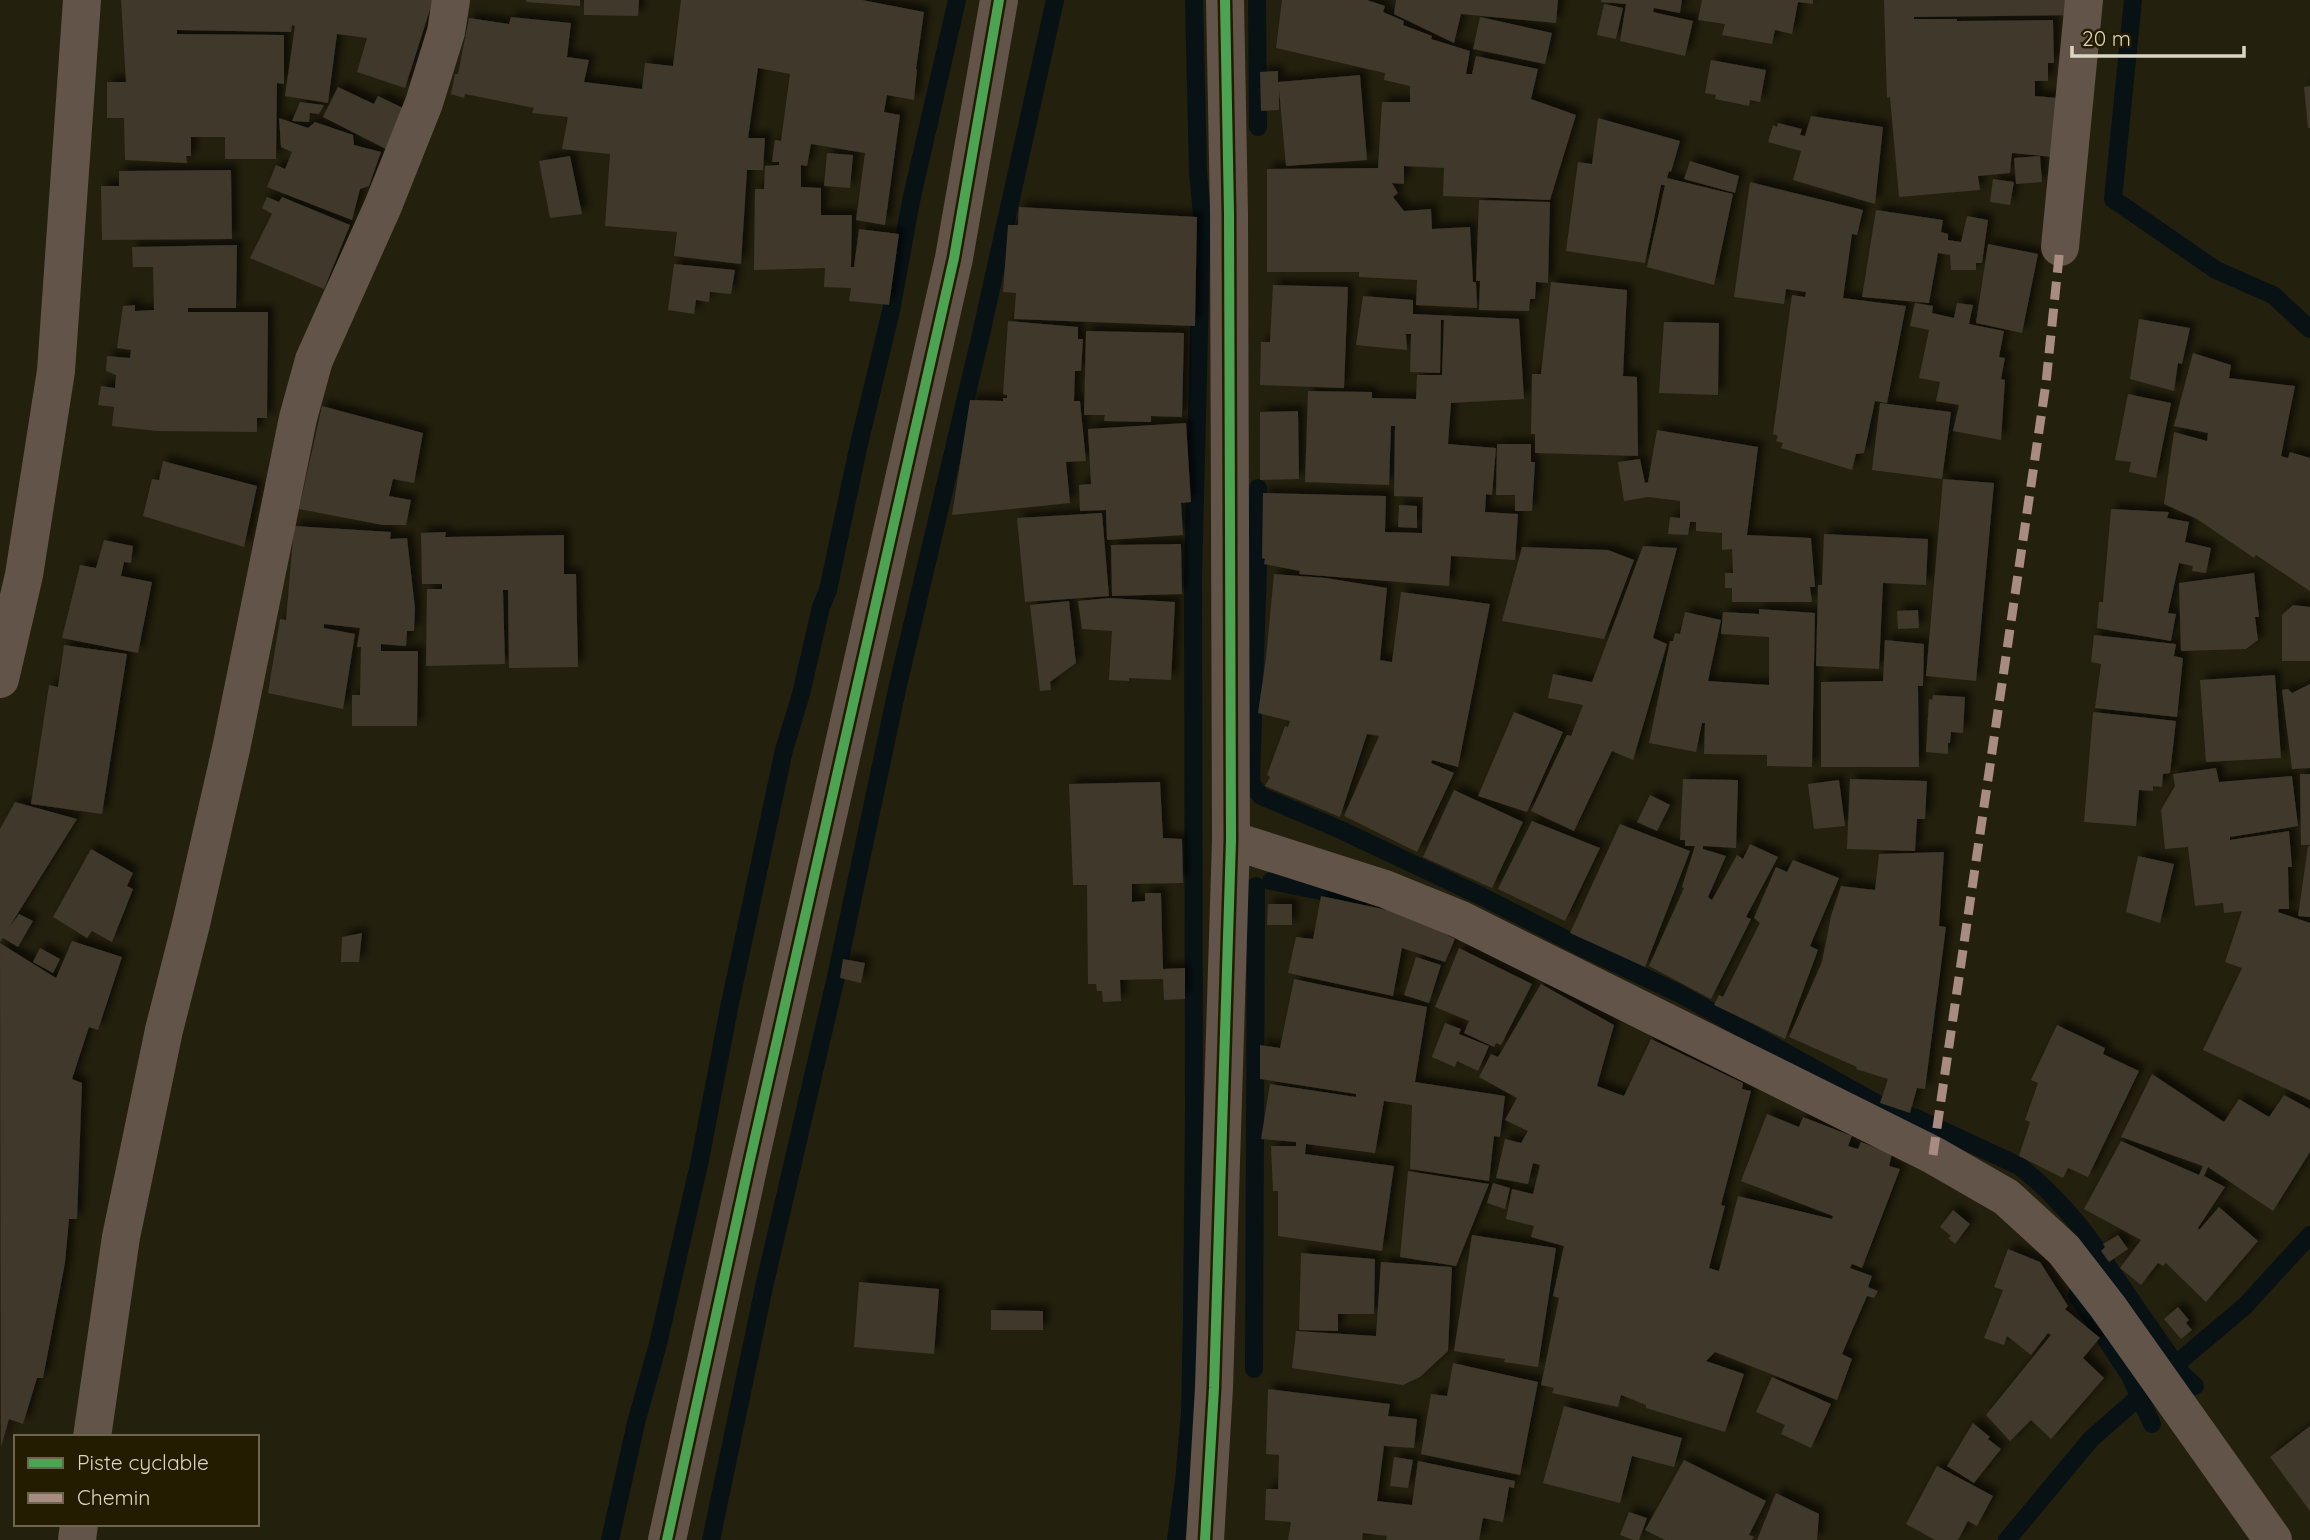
<svg xmlns="http://www.w3.org/2000/svg" width="2310" height="1540" viewBox="0 0 2310 1540" font-family="Quicksand,sans-serif">
<defs>
<filter id="shadow"><feDropShadow dx="6" dy="-6" stdDeviation="3.5" flood-color="#0009"/></filter>
</defs>
<rect width="100%" height="100%" fill="#24200e"/>
<g fill="none" stroke-linecap="round" stroke-linejoin="round">
<!-- stream -->
<g stroke="#081215" stroke-width="18">
<path d="M1257 0 1258 127"/>
<path d="M2133 0 2113 199 2216 270 2273 295 2310 329"/>
<path d="M1258 488V565L1251 780 1253 786 1261 796 1341 830 1483 897 1579 946 1680 994 1880 1105 1916 1118 2019 1166C2048 1188 2084 1227 2102 1258L2183 1375 2195 1386"/>
<path d="M1271 881 1360 899"/>
<path d="M2077 1295 2130 1376 2152 1424"/>
<path d="M1254 1369 1256 886"/>
<path d="M2169 1370 2245 1306 2310 1235"/>
<path d="M610 1540 636 1423 658 1344 700 1160 729 1008 784 750 801 694 821 607 828 590 859 444 891 311 911 201 957 0"/>
<path d="M711 1540 764 1287 836 977 898 685 981 334 1055 0"/>
<path d="M1176 1540 1184 1481 1190 1413 1192 1319 1194 1108 1193 577 1202 214 1198 173 1194 0"/>
<path d="M2007 1540 2091 1439 2148 1389"/>
</g>
</g>
<!-- building -->
<g fill="#3f382c" filter="url(#shadow)">
<path d="M121 0H433L405 88 357 72 367 38 337 34 328 103 285 96 295 26 292 25 291 32 177 30V34L284 35V84L277 83 276 159H225V137H191V156H186L187 163 125 160 124 118H107V82H126Z"/>
<path d="M526 0H580V6L526 2Z"/>
<path d="M584 0H639L638 16 584 15Z"/>
<path d="M681 0H862L924 12 916 69H917L914 100 887 95 884 112 900 115 885 225 856 220 865 153 811 144 807 166 801 165V187L821 188V215H852L851 267H854L859 229 899 234 889 305 849 301 851 288 824 287 825 268 754 270 755 189H764L765 166 779 165V162H772L775 140 781 141 790 74 758 68 748 138H765L763 170H747L741 264 674 256 677 232 605 226 610 154 562 149 568 117 532 113 534 108 465 94 464 98 451 94 455 74H458L469 18 509 24 511 17 571 23 567 57 589 60 584 82 642 89 645 63 673 66Z"/>
<path d="M1282 0H1367L1385 6 1383 12 1404 21 1403 25 1432 36 1431 39 1470 51 1466 74H1472L1476 56 1538 69 1531 99 1576 115 1550 200 1443 196 1444 168 1404 166V184L1392 183 1398 193 1393 197 1404 211 1431 209 1432 229 1470 227 1473 282H1476L1477 308 1416 305 1417 280 1359 277V272H1267V169L1378 168 1382 102H1410V86L1384 80 1385 73 1276 48Z"/>
<path d="M1396 0H1558L1556 23 1461 14 1454 43 1394 14Z"/>
<path d="M1601 0H1682L1680 13 1654 8 1653 12 1693 21 1685 56 1620 41 1626 4 1601 2Z"/>
<path d="M1702 0H1813V4L1798 2 1792 34 1775 30 1772 44 1722 35 1725 24 1698 20Z"/>
<path d="M1884 0H2077L2078 15 1914 17V19H1957V21L2053 20 2054 63H2048V81H2035V96L2070 99 2065 158 2012 153 2010 173 1978 176 1980 190 1899 197 1890 97 1887 98Z"/>
<path d="M1604 4 1623 8 1616 39 1597 35Z"/>
<path d="M1480 17 1552 33 1545 64 1473 49Z"/>
<path d="M1711 60 1766 70 1760 102 1750 100 1749 106 1715 99 1716 95 1705 93Z"/>
<path d="M1278 71V82L1360 75 1367 160 1286 166 1279 90V110L1261 111 1260 72Z"/>
<path d="M2310 86V128H2308L2304 87Z"/>
<path d="M338 87 374 104 378 96 405 109 386 149 323 117Z"/>
<path d="M300 102 324 105 319 114 310 113 309 122 292 121Z"/>
<path d="M1811 116 1883 127 1875 204 1793 180 1801 151 1768 142 1773 125 1777 127 1778 123 1802 129 1800 135 1805 136Z"/>
<path d="M279 118 308 128 315 122 353 135 354 145 381 152 369 186 360 189 352 220 267 187 276 165 285 169 292 152 281 147Z"/>
<path d="M1598 118 1680 141 1671 172 1669 171 1667 178 1733 194 1714 285 1647 267 1665 185H1661L1645 263 1566 251 1578 162 1592 164Z"/>
<path d="M827 153 853 155 850 188 824 186Z"/>
<path d="M570 156 582 214 550 218 539 161Z"/>
<path d="M2040 156 2042 182 2016 184 2014 158Z"/>
<path d="M1690 161 1739 176 1735 193 1684 179Z"/>
<path d="M231 170 232 239 102 240 101 186H119V171Z"/>
<path d="M1993 179 2014 182 2010 205 1990 202Z"/>
<path d="M1750 182 1863 210 1857 235 1852 234 1843 298 1906 306 1887 403 1875 401 1864 453 1856 454 1852 470 1781 448 1783 443 1776 441 1778 436 1773 434 1792 295 1805 297 1806 292 1786 289 1784 304 1734 297Z"/>
<path d="M267 197 279 202 282 197 350 225 324 289 250 258 272 214 262 208Z"/>
<path d="M1479 200 1550 202 1548 283 1536 282 1535 299H1530L1529 311 1479 310 1480 281H1476Z"/>
<path d="M1019 207 1197 217 1195 326 1014 319 1016 293 1003 292 1008 225H1018Z"/>
<path d="M1876 210 1943 220 1941 232 1948 234V240L1961 242 1967 216 1988 220 1982 263H1976V270H1951L1950 255 1938 253 1929 303 1862 297Z"/>
<path d="M1988 244 2038 254 2022 333 1976 323Z"/>
<path d="M237 245 236 308H188V312H268L267 418H257V432L157 431 112 426 114 407 98 405 101 386 115 388 116 375 106 371 107 356 130 358 131 350 117 348 123 306 135 305V311L154 310 153 267H133L132 247Z"/>
<path d="M674 264 735 270 731 294 710 292 709 302 696 300 694 314 668 310Z"/>
<path d="M1551 282 1627 290 1623 376 1637 377 1638 456 1535 453V434H1531L1532 374H1541Z"/>
<path d="M1273 285 1348 287 1344 388 1260 385 1261 342H1270Z"/>
<path d="M1363 296 1413 300V314L1519 319 1524 399 1451 403 1448 444 1496 448 1492 495 1486 494 1485 512 1518 514 1515 560 1451 556 1449 586 1299 574 1300 571 1264 564 1265 559 1262 558 1263 493 1386 496 1385 532 1422 533 1423 497 1394 496 1395 426H1391L1389 485 1305 482 1308 391 1372 392V398L1416 399 1417 375H1442L1444 320H1441L1440 373 1410 372 1411 334H1406L1407 350 1356 345Z"/>
<path d="M1915 303 1933 306 1932 313 1954 318 1957 303 1973 305 1969 324 2004 331 1999 357 2005 358 2001 379 2005 380 2001 440 1953 431 1959 405 1936 401 1940 382 1919 378 1929 330 1910 326Z"/>
<path d="M2139 319 2190 328 2182 364 2178 363 2174 391 2130 379Z"/>
<path d="M1008 321 1078 327V339H1083L1081 371H1075L1074 401H1080L1086 461 1066 462 1070 503 952 515 970 400 1003 401V398H1007V395L1003 394Z"/>
<path d="M1664 322 1719 323 1718 395 1659 393Z"/>
<path d="M1086 331 1184 333 1182 417 1151 416V422L1104 421 1105 415H1084Z"/>
<path d="M2193 353 2231 365 2229 378 2295 386 2281 456 2288 458 2290 452 2310 458V591L2256 555 2254 558 2197 519 2164 504 2174 432 2207 441 2208 433 2174 426Z"/>
<path d="M2128 394 2171 403 2156 478 2129 472 2131 462 2115 460Z"/>
<path d="M1880 403 1951 412 1942 479 1872 470Z"/>
<path d="M322 406 423 433 414 483 393 479 389 496 411 500 406 525H383L299 509Z"/>
<path d="M1298 411 1299 479 1260 480V412Z"/>
<path d="M1186 423 1191 502 1181 503 1183 535 1107 540 1106 510 1080 511 1079 485 1091 484 1088 429Z"/>
<path d="M1657 430 1758 447 1747 535 1811 538 1815 587H1810L1812 602H1732V588H1725V573H1733L1732 549 1722 550V533L1696 531V522H1690L1688 535 1668 534 1670 517 1680 518V501L1648 497 1624 501 1618 462 1640 459 1645 483 1648 482Z"/>
<path d="M1497 444H1531V462H1535L1532 511H1515V495H1496Z"/>
<path d="M163 461 257 486 244 547 143 516 152 479 159 480Z"/>
<path d="M1943 479 1994 483 1976 681 1926 676Z"/>
<path d="M1399 505 1417 506V528L1398 527Z"/>
<path d="M2111 509 2169 512 2167 518 2189 522 2185 542 2211 548 2206 573 2192 571 2193 566 2179 563 2168 613 2176 614 2171 641 2097 628 2099 602H2103Z"/>
<path d="M1102 513 1109 596 1025 602 1017 518Z"/>
<path d="M294 526 391 532 390 539 407 538 415 608 414 631H407L406 646 381 644V651H418L417 726H352V695H360L361 647H357L360 628 324 624V628L355 634 343 709 268 693 280 619 286 620Z"/>
<path d="M446 532 445 537 564 535V574H576L578 667 509 668 508 590H503L505 664 426 666 427 589H442V584H422L421 533Z"/>
<path d="M1824 534 1928 539 1926 585 1883 583 1879 669 1816 666 1818 585H1822Z"/>
<path d="M104 540 133 546 131 563 124 562 121 576 152 582 138 653 62 638 80 565 96 568Z"/>
<path d="M1181 544 1182 594 1112 596 1111 545Z"/>
<path d="M1643 546 1677 548 1653 638 1667 644 1633 760 1612 751 1574 831 1531 811 1567 735 1571 736 1583 705 1548 698 1553 674 1592 682Z"/>
<path d="M1522 547 1608 550 1634 560 1604 639 1502 621Z"/>
<path d="M2254 573 2259 617H2255L2258 640 2246 649 2181 651 2179 583Z"/>
<path d="M1274 574 1326 578 1387 588 1380 660 1392 662 1401 592 1490 604 1458 767 1432 760 1431 763 1454 773 1417 852 1344 816 1379 736 1367 734 1340 817 1265 786 1270 777 1267 775 1285 726 1288 727 1290 721 1258 713 1266 658Z"/>
<path d="M1109 598 1175 602 1171 680 1129 678V681L1109 680 1112 631 1082 629 1078 601Z"/>
<path d="M1069 601 1076 663 1050 682 1051 690 1040 691 1030 605Z"/>
<path d="M2293 605 2310 607V661H2282V615Z"/>
<path d="M1759 609 1815 613 1812 767 1767 766V755L1704 754 1705 723H1702L1696 752 1649 743 1670 641H1673L1675 633 1680 634 1685 612 1721 620 1708 681 1769 685V637L1721 634 1723 612 1759 614Z"/>
<path d="M1918 610 1919 628 1898 629 1897 611Z"/>
<path d="M2094 635 2176 644 2174 656 2183 658 2177 717 2095 708 2101 664 2091 662Z"/>
<path d="M1885 640 1924 644 1923 686H1918L1919 767H1821V682L1883 681Z"/>
<path d="M64 645 127 654 102 814 31 804 49 685 58 687Z"/>
<path d="M2275 675 2281 758 2206 762 2200 680Z"/>
<path d="M2310 684V768L2292 769 2282 690 2288 689 2292 693Z"/>
<path d="M1933 695 1965 697 1963 733 1951 732 1950 743H1948V754L1926 752 1929 699 1932 700Z"/>
<path d="M1514 712 1563 732 1527 812 1478 796Z"/>
<path d="M2093 712 2176 721 2170 773 2163 774 2162 787 2153 786V791L2139 790 2136 826 2084 822Z"/>
<path d="M2216 768 2219 782 2292 776 2298 826 2230 837V840L2289 831 2292 867H2288L2289 909H2279L2278 912 2310 923V1100L2203 1050 2242 968 2225 962 2242 911 2224 913 2223 903 2195 906 2188 847 2165 849 2161 810 2175 786 2173 774Z"/>
<path d="M2300 774H2310V845H2301Z"/>
<path d="M1683 779 1738 780 1736 848 1703 846V849L1726 856 1708 897 1712 900 1737 855 1743 859 1750 844 1778 857 1746 917 1751 919 1711 999 1649 966 1684 888 1682 887 1695 846H1685V840H1680Z"/>
<path d="M1850 779 1927 781 1925 819H1917L1915 851 1847 849Z"/>
<path d="M1839 780 1845 826 1814 829 1808 784Z"/>
<path d="M1160 782 1163 838 1182 839 1183 883 1132 884V902L1145 901V893H1161L1163 969 1185 968V999L1164 1000 1163 979 1120 980 1121 1001 1103 1002 1102 991H1097L1096 984H1088L1087 885H1073L1069 784Z"/>
<path d="M1454 790 1523 822 1492 888 1423 857Z"/>
<path d="M1650 795 1670 805 1657 831 1637 822Z"/>
<path d="M15 802 77 819 8 929 19 914 33 921 18 947 3 938 0 942V829Z"/>
<path d="M1532 821 1600 848 1565 921 1498 889Z"/>
<path d="M1620 824 1690 851 1645 967 1570 933Z"/>
<path d="M2308 846H2310V917L2298 916Z"/>
<path d="M91 849 133 873 127 886 133 889 112 942 92 931 87 938 53 917Z"/>
<path d="M1944 852 1939 926 1946 927 1925 1089 1917 1088 1910 1113 1880 1103 1888 1079 1856 1069 1857 1067 1789 1037 1822 962 1831 916 1841 886 1875 890 1879 854Z"/>
<path d="M2138 856 2174 864 2160 923 2126 912Z"/>
<path d="M1793 860 1839 878 1810 946 1818 950 1785 1039 1714 1005 1719 995 1723 997 1760 923 1754 918 1776 867 1787 872Z"/>
<path d="M1321 896 1411 915 1455 939 1445 962 1402 948 1393 996 1288 973 1296 937 1313 939Z"/>
<path d="M1268 904H1292V925H1267Z"/>
<path d="M362 933 359 962H341L342 937Z"/>
<path d="M72 941 122 957 98 1030 89 1027 72 1079 82 1083 77 1219H69L65 1263 43 1378H37L23 1424 9 1419 1 1447 0 943 56 978Z"/>
<path d="M40 948 60 959 53 973 33 962Z"/>
<path d="M1459 948 1532 984 1501 1045 1496 1043 1494 1047 1464 1033 1469 1021 1435 1007Z"/>
<path d="M1416 957 1441 965 1429 1003 1404 995Z"/>
<path d="M843 959 865 963 861 983 840 978Z"/>
<path d="M1294 979 1427 1007 1415 1082 1505 1096 1500 1137 1494 1136 1489 1181 1410 1169 1412 1105 1384 1101 1375 1153 1306 1144 1305 1154 1394 1166 1382 1251 1278 1236V1191H1273L1271 1146H1296V1142L1261 1139 1270 1084 1356 1097V1094L1260 1079V1045L1280 1048Z"/>
<path d="M1541 984 1614 1025 1597 1086 1624 1096 1651 1039 1743 1083 1742 1089 1751 1091 1721 1205 1725 1206 1709 1268 1719 1271 1738 1196 1832 1219 1833 1216 1741 1181 1767 1114 1799 1127 1803 1117 1852 1136 1848 1146 1858 1149 1861 1142 1892 1154 1889 1166 1900 1169 1862 1268 1852 1264 1850 1268 1872 1276 1868 1287 1878 1291 1874 1298 1867 1296 1842 1354 1852 1359 1837 1400 1715 1352 1706 1361 1744 1374 1725 1432 1646 1408V1405L1621 1395 1618 1407 1552 1393 1554 1388 1541 1385 1559 1298 1553 1296 1564 1246 1531 1237 1534 1226 1506 1219 1512 1189 1533 1194 1540 1165 1533 1163 1528 1184 1496 1178 1505 1139 1521 1143 1528 1131 1505 1120 1517 1098 1479 1077 1491 1054 1498 1057Z"/>
<path d="M1445 1023 1461 1029 1459 1034 1489 1046 1478 1071 1457 1061 1455 1067 1432 1057Z"/>
<path d="M2057 1025 2105 1048 2103 1054 2139 1071 2088 1177 2068 1168 2063 1178 2019 1156 2030 1122 2025 1120 2038 1083 2031 1080Z"/>
<path d="M2152 1074 2224 1122 2239 1099 2269 1117 2284 1095 2310 1109V1152L2273 1211 2208 1167 2204 1176 2225 1187 2198 1228 2199 1230 2219 1207 2258 1241 2206 1302 2166 1263 2163 1266 2158 1263 2141 1285 2120 1268 2141 1240 2084 1209 2121 1141 2199 1175 2203 1166 2121 1137Z"/>
<path d="M1408 1171 1489 1184 1456 1266 1400 1257Z"/>
<path d="M1493 1183 1510 1188 1505 1209 1487 1203Z"/>
<path d="M1953 1210 1970 1224 1955 1244 1948 1238 1951 1236 1940 1227Z"/>
<path d="M1472 1235 1556 1248 1538 1367 1504 1362 1505 1359 1454 1351Z"/>
<path d="M2118 1235 2128 1249 2109 1262 2101 1251 2105 1247 2103 1244Z"/>
<path d="M2008 1249 2040 1262 2068 1306 2065 1309 2100 1338 2083 1358 2104 1378 2051 1439 2031 1420 2010 1441 1986 1415 2051 1335 2048 1333 2031 1355 2007 1336 2004 1345 1984 1338 2003 1290 1994 1287Z"/>
<path d="M1301 1253 1375 1259 1374 1314H1338V1331L1299 1330Z"/>
<path d="M1381 1262 1452 1267 1448 1351 1420 1377 1403 1385 1292 1368 1296 1331 1376 1336Z"/>
<path d="M859 1282 939 1289 934 1354 854 1347Z"/>
<path d="M2178 1307 2189 1320 2186 1323 2192 1330 2181 1339 2164 1319Z"/>
<path d="M991 1310 1043 1311V1330H991Z"/>
<path d="M1453 1363 1538 1382 1520 1475 1421 1454 1431 1394 1447 1396Z"/>
<path d="M1772 1377 1831 1404 1811 1448 1781 1434 1785 1425 1756 1412Z"/>
<path d="M1268 1389 1390 1404 1388 1416 1417 1419 1414 1448 1384 1446 1377 1501 1412 1505 1418 1461 1515 1481 1514 1488 1509 1487 1503 1522 1483 1518 1479 1540H1386L1387 1536 1363 1533 1362 1540H1288L1291 1522 1265 1520 1266 1489H1278L1279 1455 1266 1454Z"/>
<path d="M1564 1406 1682 1438 1674 1467 1632 1456 1620 1503 1543 1483Z"/>
<path d="M1973 1423 1990 1437 1988 1439 2001 1449 1974 1483 1947 1466Z"/>
<path d="M2310 1426V1511L2270 1457Z"/>
<path d="M1394 1457 1413 1460 1408 1488 1390 1486Z"/>
<path d="M1684 1460 1766 1501 1749 1535 1754 1537 1752 1540H1665L1645 1530Z"/>
<path d="M1937 1466 1993 1496 1977 1526 1968 1521 1958 1540H1935L1906 1524Z"/>
<path d="M1776 1493 1819 1514 1817 1540H1757Z"/>
<path d="M1629 1512 1647 1518 1639 1540H1633L1620 1535Z"/>
</g>
<g fill="none" stroke-linecap="round" stroke-linejoin="round">
<!-- minor -->
<g stroke="#625449" stroke-width="38">
<path d="M2060 247 2084 0"/>
<path d="M0 679 24 575 56 371 82 0"/>
<path d="M1231 840 1385 889 1459 919 1933 1155 2006 1197 2064 1250 2108 1307 2273 1540"/>
<path d="M92 1437 121 1237 164 1030 191 924 231 749 298 418 314 360 383 206 424 103 446 32 451 0"/>
<path d="M77 1540 79 1524"/>
<path d="M667 1540 749 1164 954 258 999 0"/>
<path d="M1205 1540 1214 1388 1231 840 1229 213 1225 0"/>
</g>
<!-- quiet -->
<path stroke="#a88b81" stroke-width="9" stroke-dasharray="18 9" stroke-linecap="butt" d="M1933 1155 2046 383 2060 247"/>
<defs>
<g id="cycleway">
<path d="M667 1540 749 1164 954 258 999 0"/>
<path d="M1205 1540 1214 1388 1231 840 1229 213 1225 0"/>
</g>
</defs>
<!-- cycleway casing -->
<use href="#cycleway" stroke="#241c00" stroke-width="15"/>
<!-- cycleway -->
<use href="#cycleway" stroke="#4ca352" stroke-width="10"/>
</g>
<!-- legend -->
<rect x="14" y="1435" width="245" height="91" fill="#241c00" stroke="#6d664e" stroke-width="2"/>
<rect x="28" y="1458" width="35" height="10" fill="#4ca352" stroke="#6d664e" stroke-width="2"/>
<text x="77" y="1470" font-size="21" fill="#dbd6c4">Piste cyclable</text>
<rect x="28" y="1493" width="35" height="10" fill="#a88b81" stroke="#6d664e" stroke-width="2"/>
<text x="77" y="1505" font-size="21" fill="#dbd6c4">Chemin</text>
<!-- scale -->
<path d="M2072 46v10h172v-10" fill="none" stroke="#dbd6c4" stroke-width="3.5"/>
<text x="2082" y="46" font-size="21" fill="#dbd6c4" stroke="#241c00" stroke-width="5" paint-order="stroke">20 m</text>
</svg>
